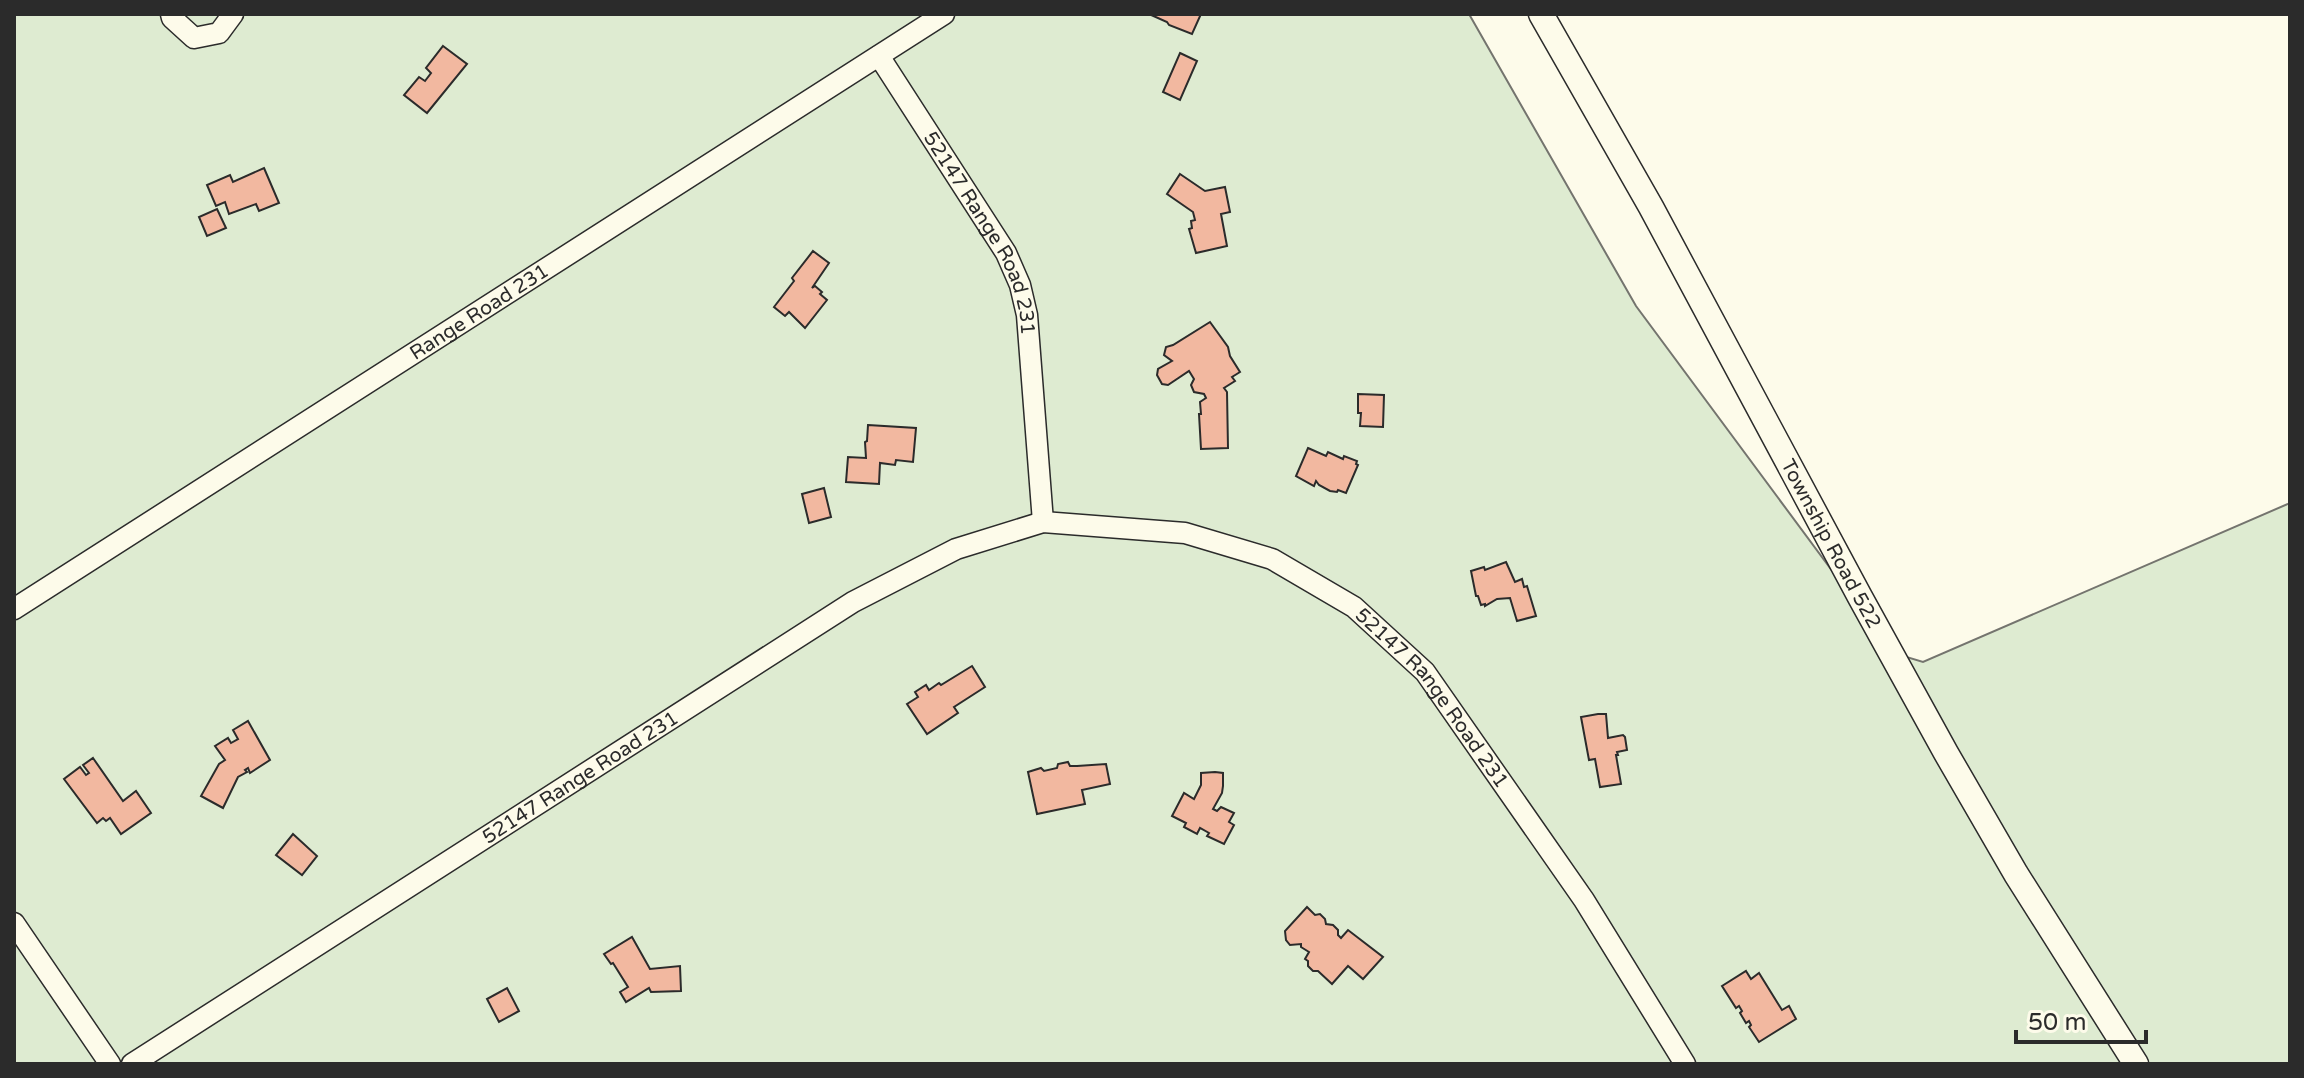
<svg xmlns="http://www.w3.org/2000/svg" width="2304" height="1078" viewBox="0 0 2304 1078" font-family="'Varela Round',sans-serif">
<rect width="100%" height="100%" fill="#fdfbea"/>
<!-- green -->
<path fill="#deebd1" stroke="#74746e" stroke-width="2" d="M14 14H1469L1636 306 1893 653 1923 662 2290 503V1064H14Z"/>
<!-- building -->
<g fill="#f2b8a0" stroke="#2b2b2b" stroke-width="2">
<path d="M1149 14H1201L1192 34 1169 25 1167 22Z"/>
<path d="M443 46 467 64 427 113 404 95 419 77 425 81 431 73 426 68Z"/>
<path d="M1180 53 1197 61 1180 100 1163 92Z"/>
<path d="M264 168 279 203 259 211 256 204 229 214 225 202 216 206 207 185 230 175 233 182Z"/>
<path d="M1180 174 1205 191 1225 187 1230 212 1221 214 1227 246 1196 253 1189 229 1192 228 1191 221 1195 220 1193 212 1167 194Z"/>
<path d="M217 209 226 228 207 236 199 217Z"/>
<path d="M813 251 829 263 812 288 815 286 822 292 820 294 827 300 805 328 789 312 785 316 774 307 794 281 792 278Z"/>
<path d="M1210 322 1228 347 1230 356 1240 372 1232 377 1235 381 1224 388 1227 392 1228 448 1201 449 1199 414H1201L1200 402 1206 398 1204 394 1194 392 1191 385 1194 379 1189 371 1168 385 1162 384 1157 375 1158 369 1172 361 1164 355 1166 347 1173 345Z"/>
<path d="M1358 394 1384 395 1383 427 1360 426 1361 413H1358Z"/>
<path d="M868 425 916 428 913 462 896 460 895 465 880 463 879 484 846 482 848 457 866 458 865 442 867 441Z"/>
<path d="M1308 448 1326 456 1328 452 1343 459 1344 456 1357 461 1356 464 1358 465 1346 493 1338 490 1337 492 1330 491 1319 485 1316 481 1314 486 1296 476Z"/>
<path d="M824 488 831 517 809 523 802 494Z"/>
<path d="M1506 562 1515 582 1522 579 1524 587 1527 586 1536 616 1517 621 1510 598 1497 599 1485 606V604L1481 605 1478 596H1476L1471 571 1484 567 1485 570Z"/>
<path d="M972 666 985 687 954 707 958 713 927 734 907 704 918 697 915 692 926 685 929 690 939 683 941 685Z"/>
<path d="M1598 714H1606L1608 738 1623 735 1625 737 1627 750 1617 752 1618 755H1616L1621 784 1600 787 1595 759 1589 760 1581 717Z"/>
<path d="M248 721 270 760 250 773 248 768 245 770 247 772 238 777 223 808 201 796 219 764 225 760 215 746 228 738 231 743 238 739 233 730Z"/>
<path d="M93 758 123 801 136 791 151 813 121 834 110 818 106 821 103 818 97 823 64 779 80 767 86 775 89 773 83 765Z"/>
<path d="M1068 762 1070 766H1077L1106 764 1110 784 1082 790 1085 804 1037 814 1028 772 1041 768 1044 771 1057 768 1058 764Z"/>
<path d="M1215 772 1223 773V786L1222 793 1213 809 1217 811 1221 807 1234 813 1229 822 1234 825 1224 844 1207 836 1209 833 1200 828 1197 834 1184 827 1186 823 1172 816 1184 793 1194 799 1201 785V773Z"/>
<path d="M293 834 317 856 302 875 276 855Z"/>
<path d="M1307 907 1315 915 1320 914 1325 919 1326 924 1333 925 1338 930V935L1341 938 1348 930 1383 957 1363 979 1348 966 1332 984 1318 971H1313L1308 966V961L1305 959 1309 952 1301 947V944L1290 945 1286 940 1285 931Z"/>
<path d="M632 937 650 969 680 966 681 991 651 992 649 988 626 1002 620 992 628 987 613 963 611 964 604 954Z"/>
<path d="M1746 971 1751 979 1759 973 1782 1010 1789 1006 1796 1019 1759 1042 1749 1027 1751 1025 1749 1021 1746 1023 1740 1013 1742 1011 1739 1006 1736 1008 1722 986Z"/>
<path d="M507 988 519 1011 499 1022 487 999Z"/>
</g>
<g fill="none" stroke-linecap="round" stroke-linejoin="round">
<defs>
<g id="minor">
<path d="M171 14 172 18 194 38 219 33 233 14"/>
<path id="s1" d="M879 56 1006 253 1020 285 1027 315 1043 522"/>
<path id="s2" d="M14 609 944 14"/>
<path d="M14 923 110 1064"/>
<path id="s3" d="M132 1064 853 602 956 549 1043 522 1185 533 1272 559 1354 607 1425 672 1584 900 1685 1064"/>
</g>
<g id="major">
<path id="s4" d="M1541 14 1651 207 1860 597 1946 753 2016 874 2136 1064"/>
</g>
</defs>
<!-- minor casing -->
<use href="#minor" stroke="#2b2b2b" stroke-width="23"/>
<!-- major casing -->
<use href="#major" stroke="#2b2b2b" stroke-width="27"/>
<!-- minor -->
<use href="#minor" stroke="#fdfbea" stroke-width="20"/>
<!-- major -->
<use href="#major" stroke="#fdfbea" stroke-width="24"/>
</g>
<g text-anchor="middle" stroke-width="6" stroke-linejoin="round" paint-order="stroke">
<!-- street labels -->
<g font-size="20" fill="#2b2b2b" stroke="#fdfbea">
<text dy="7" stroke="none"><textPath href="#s1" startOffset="206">52147 Range Road 231</textPath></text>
<text dy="7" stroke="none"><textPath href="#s2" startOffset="552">Range Road 231</textPath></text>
<text dy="7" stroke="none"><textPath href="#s4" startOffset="604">Township Road 522</textPath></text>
<text dy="7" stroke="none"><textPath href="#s3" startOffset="1512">52147 Range Road 231</textPath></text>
<text dy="7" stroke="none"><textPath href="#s3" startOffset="532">52147 Range Road 231</textPath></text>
</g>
</g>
<!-- border -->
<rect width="2304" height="1078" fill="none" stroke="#2b2b2b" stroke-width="32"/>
<!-- scale -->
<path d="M2016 1030v12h130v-12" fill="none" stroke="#2b2b2b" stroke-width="4"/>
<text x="2028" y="1030" font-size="24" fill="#2b2b2b" stroke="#fdfbea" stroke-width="6" paint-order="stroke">50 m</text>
</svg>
